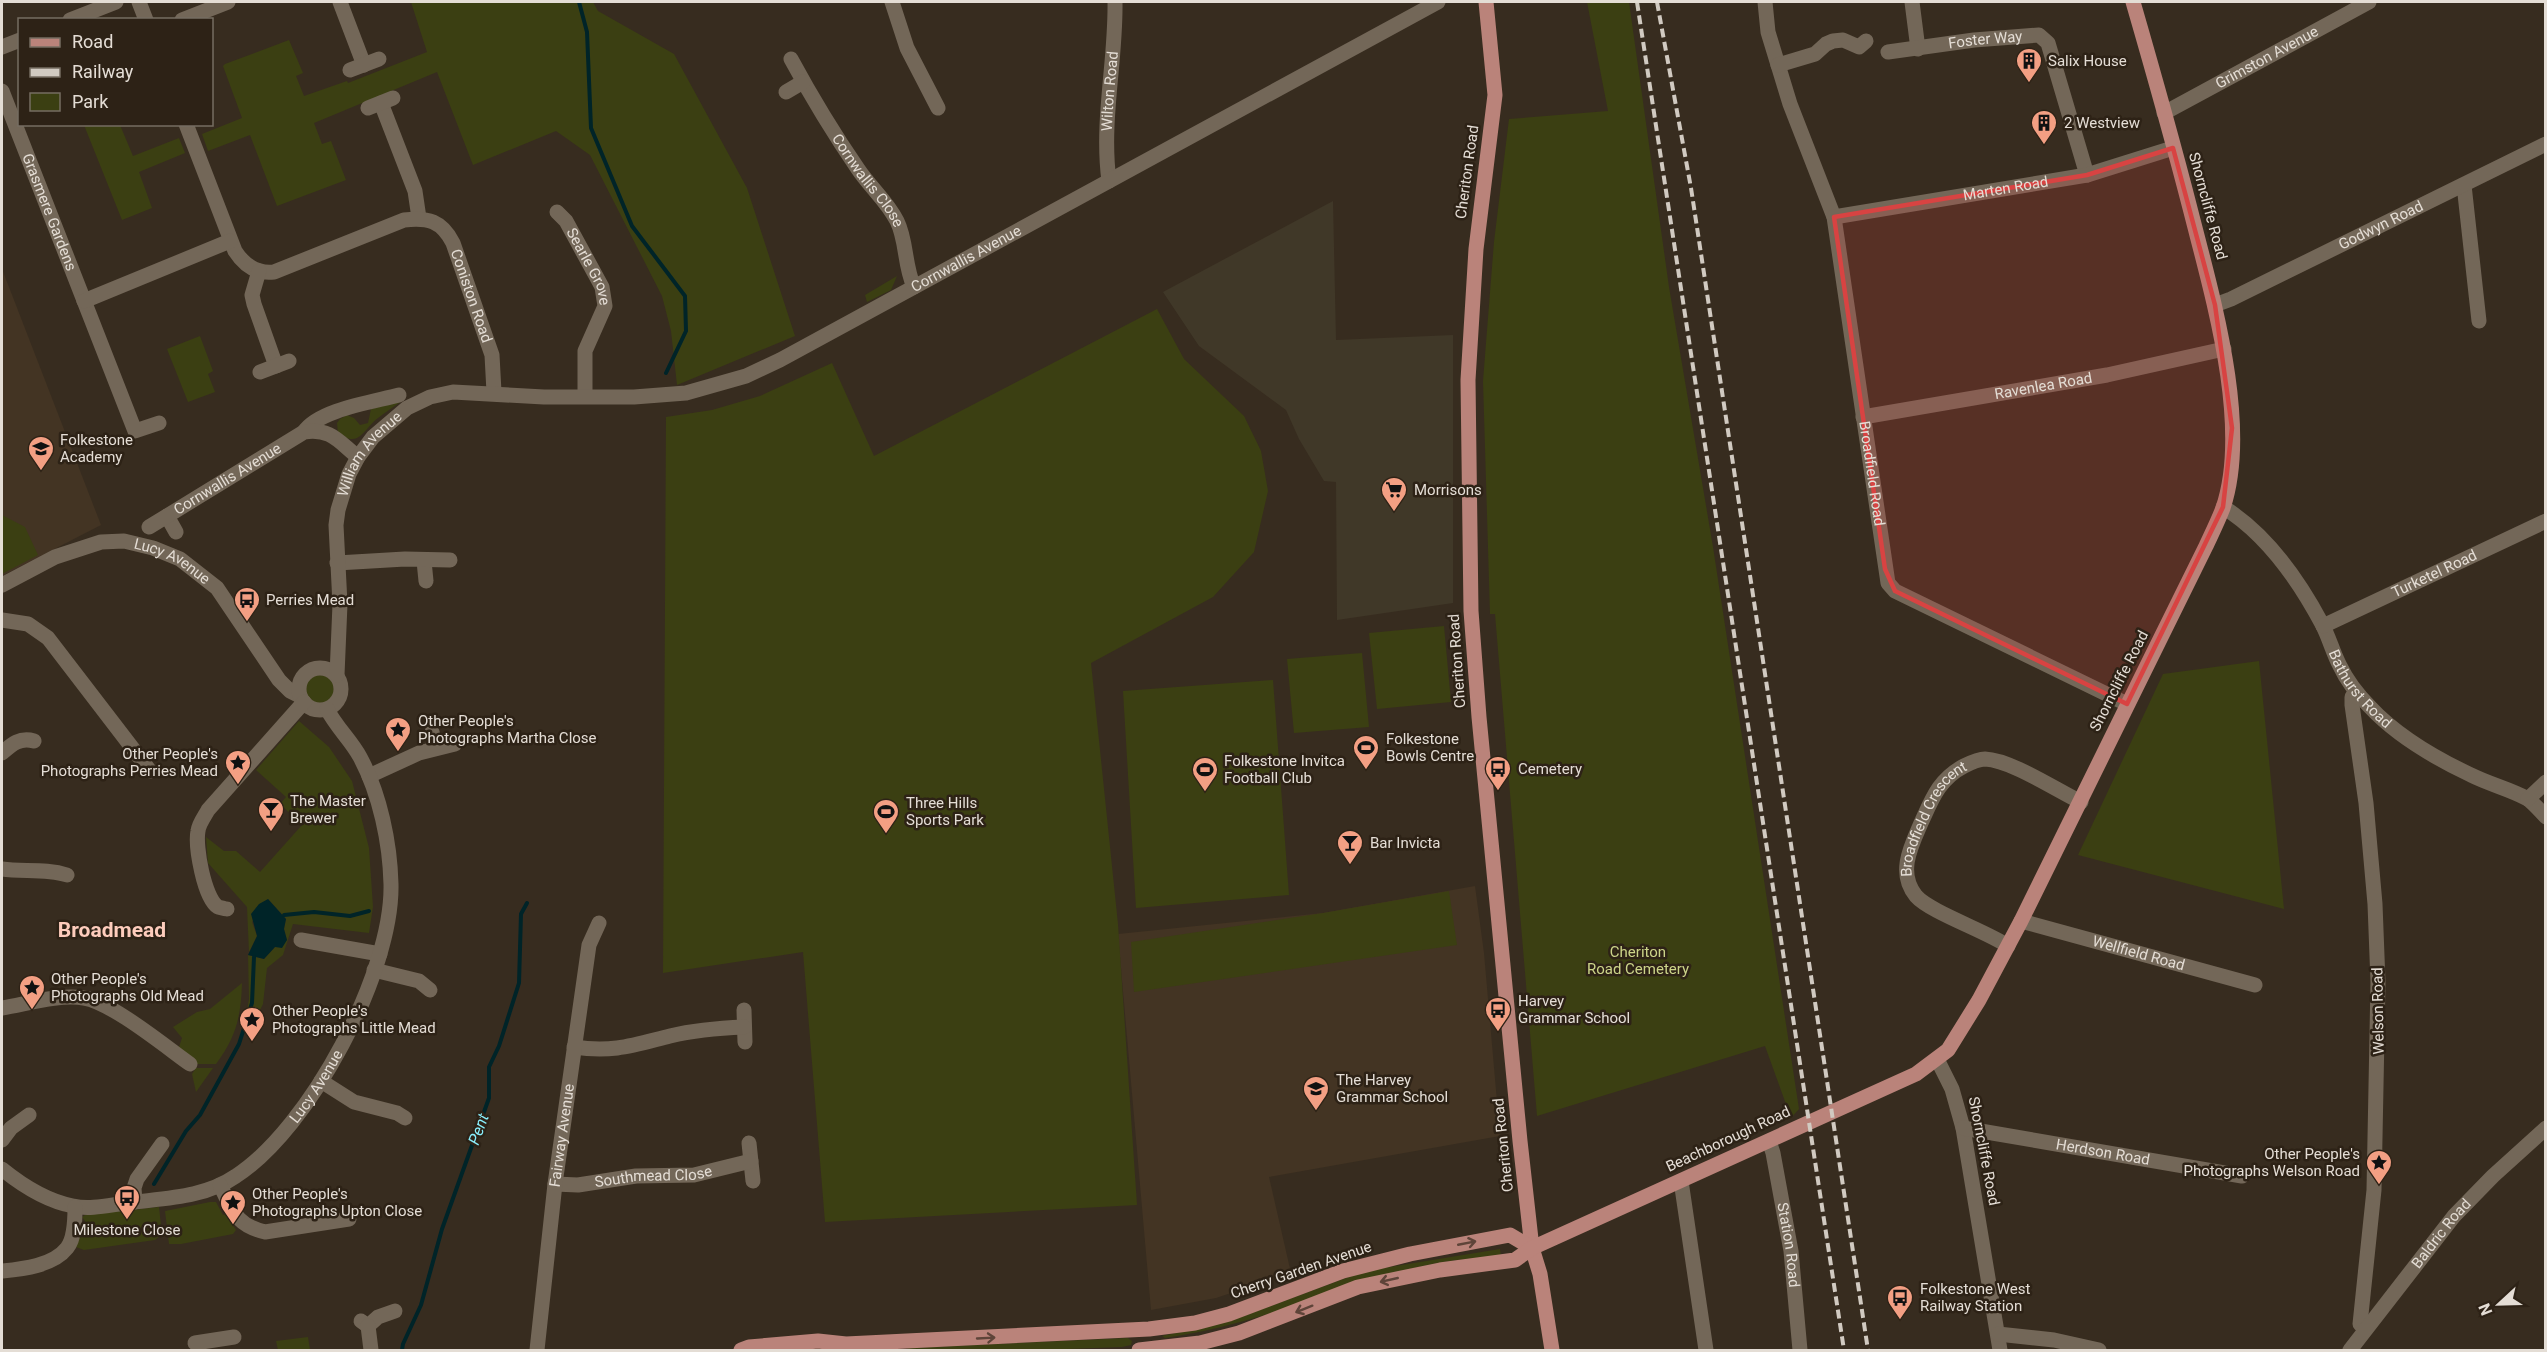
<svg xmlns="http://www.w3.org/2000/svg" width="2547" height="1352" viewBox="0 0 2547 1352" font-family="Roboto,sans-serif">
<rect width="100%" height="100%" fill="#372c1f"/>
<!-- commercial -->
<path fill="#403828" d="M1333 201 1336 340 1453 335V603L1337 620 1336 482 1324 481 1299 439 1286 410 1199 346 1163 292Z"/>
<!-- built -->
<g fill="#433423">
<path d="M2 269 101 525 2 576Z"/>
<path d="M1475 886 1484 953 1500 1136 1269 1177 1291 1273 1216 1298 1151 1310 1118 934 1323 913Z"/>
</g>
<!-- green -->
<g fill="#3b3f12">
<path d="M411 2H593L598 11 674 54 747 188 795 336 677 385 671 331 662 296 590 155 556 131 473 165 437 72 314 123 322 144 331 141 346 180 277 206 250 135 208 151 202 134 242 118 223 66 225 64 289 40 303 73 296 76 304 96 347 81 348 83 427 52Z"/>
<path d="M1587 2H1629L1669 287 1713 547 1799 1109 1791 1118 1765 1046 1537 1116 1495 614H1490L1483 381 1494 242 1509 119 1608 111Z"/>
<path d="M84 125H120L133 156 179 138 185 153 139 172 152 208 122 220Z"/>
<path d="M897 276 891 290 867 302 865 295Z"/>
<path d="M1157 309 1184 359 1244 416 1261 451 1268 491 1254 552 1213 597 1091 663 1118 924 1137 1205 825 1222 803 952 663 973 666 417 712 410 760 396 832 363 874 456Z"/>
<path d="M200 336 213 371 208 374 215 392 188 402 167 349Z"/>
<path d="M402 401C394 406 386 412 378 418 363 429 360 449 338 433L337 423 340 419 347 415 354 418 360 425 368 423 371 409Z"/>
<path d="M2 515 25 527 38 555 2 574Z"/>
<path d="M1444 626 1451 702 1377 709 1369 633Z"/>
<path d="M1362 653 1369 727 1294 733 1287 659Z"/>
<path d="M2259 661 2284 909 2078 855 2163 674Z"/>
<circle cx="320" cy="689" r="14"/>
<path d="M1273 680 1289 895 1136 908 1123 691Z"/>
<path d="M299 721 329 747 352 781 369 848 373 907 369 933 293 924 283 955 267 968 263 1004 251 1028 244 1026 249 999 248 955 264 959 275 947 287 940 284 929 286 919 268 899 252 922 257 936 249 952 247 907 208 863 206 837 224 851H236L260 872 302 825 280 804 286 797 256 770Z"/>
<path d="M1449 891 1457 945 1134 992 1131 942 1323 913Z"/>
<path d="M242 983C241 1017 236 1037 216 1064H196L179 1047 182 1038 173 1027 197 1012 210 1009Z"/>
<path d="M196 1068H213L196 1092 192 1074Z"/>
<path d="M210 1202H216L223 1215 226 1214 236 1230 233 1234 181 1244H169L165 1211Z"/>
<path d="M159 1207 162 1234 155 1240 84 1250 76 1247 78 1232H81L85 1221 82 1217 85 1215Z"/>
<path d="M1500 1249 1501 1256C1471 1258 1439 1261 1410 1269 1328 1292 1250 1326 1165 1338L1162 1336 1230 1321 1365 1271Z"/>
<path d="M308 1337 310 1350H278L276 1341Z"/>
<path d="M1128 1338 1132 1341 1131 1345 1122 1347 1040 1350H905L909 1348Z"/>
</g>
<!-- water -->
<path fill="#002428" d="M268 899 286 919 284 929 287 940 282 948 275 947 264 959 248 955 257 936 251 914 259 904Z"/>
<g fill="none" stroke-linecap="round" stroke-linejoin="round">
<!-- stream -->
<g stroke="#002428" stroke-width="4">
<path d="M579 2 587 32 591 128 632 226 685 296 686 331 666 373"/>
<path d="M284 915 314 912 350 916 369 911"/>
<path d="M154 1184 186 1131 200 1115 239 1044 252 1003 254 957"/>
<path d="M402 1350 403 1344 421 1305 442 1229 489 1098V1067L499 1046 519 983 521 914 527 903"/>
</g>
<!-- minor -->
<g stroke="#736758" stroke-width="15">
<path d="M139 2 146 20"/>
<path d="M340 2 364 65"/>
<path d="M892 2 907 48 938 108"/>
<path id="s1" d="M1765 2 1768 32 1790 104 1834 217 1888 583 1895 591 2127 704"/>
<path d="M1912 2 1918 49"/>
<path d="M70 20 116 2"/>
<path d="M182 20 228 2"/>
<path d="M2 47 20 40"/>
<path id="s2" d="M1888 52 1974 40 2039 35 2048 43 2087 175"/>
<path id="s3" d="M791 59C811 96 834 134 858 169 870 187 887 201 897 221 907 241 904 265 914 287"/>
<path d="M1778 65 1815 54 1826 44 1833 41 1843 40 1859 47 1866 41"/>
<path d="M350 70 379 59"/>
<path id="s4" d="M2 91 135 431 159 423"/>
<path d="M786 92 803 82"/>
<path d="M381 103 415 191 419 218"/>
<path d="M368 108 393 98"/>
<path id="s5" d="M2164 113 2369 2"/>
<path id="s6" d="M186 124 235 251C244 265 257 274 274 272L404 220C428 217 442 221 453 243L492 355 494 392"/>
<path id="s7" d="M1109 181C1101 121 1116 61 1115 2"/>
<path d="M2464 185 2479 321"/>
<path id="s8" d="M557 212 566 221 602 287 605 306 585 351V396"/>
<path id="s9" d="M1834 217 2087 175 2173 148"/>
<path d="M259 271 252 295 254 304 276 366"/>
<path d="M84 301 230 241"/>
<path id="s10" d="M2215 305 2231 299 2546 144"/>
<path d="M260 372 289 361"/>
<path id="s11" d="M1863 417 2107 375 2224 349"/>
<path d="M304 432C318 410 373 402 399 395"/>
<path id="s12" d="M2223 507C2267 534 2298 579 2322 624 2329 637 2333 653 2340 666 2347 681 2358 695 2370 707 2397 736 2435 758 2471 775 2489 784 2509 789 2526 798 2533 802 2540 811 2546 817"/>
<path d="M167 516 176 532"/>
<path id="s13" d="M149 527 304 432C331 428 338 441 358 457"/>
<path d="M424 561 426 581"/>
<path d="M337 563 405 559 450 560"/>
<path id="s14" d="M2 585 55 557 101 542 124 541 153 548 180 559 217 588 279 680 290 691 300 696"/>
<path d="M2 620 28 624 48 638 150 771"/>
<path id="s15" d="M2323 626 2546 521"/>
<circle cx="320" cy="689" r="21"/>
<path id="s16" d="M337 675 340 604 336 525 338 510 349 474 358 457 373 437 407 408 430 397 453 392 544 397H634L686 393 746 376 780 360 1438 2"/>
<path d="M2356 692 2352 697V705L2366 803 2375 904 2378 982 2374 1190 2360 1324 2365 1329"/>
<path d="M432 732 436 748"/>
<path d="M2 753C12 744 20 737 34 741"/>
<path d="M369 776 419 753 455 744"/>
<path d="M2528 799 2546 782"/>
<path d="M2 869C23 872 46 868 67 875"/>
<path d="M227 909C226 909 218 907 218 907 204 898 195 846 198 831 199 823 205 816 208 810L304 702"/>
<path id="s17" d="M2021 921 2255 985"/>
<path d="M301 940 380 954"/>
<path id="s18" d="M2008 946C1986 931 1930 912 1916 896 1897 873 1911 846 1921 823 1932 799 1939 779 1964 766 1970 763 1978 759 1985 759 2011 760 2056 790 2081 802"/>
<path d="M374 970 419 981 430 990"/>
<path d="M2 1008C27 1004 58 994 84 998 111 1002 166 1047 190 1064"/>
<path d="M744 1010 745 1042"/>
<path d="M574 1047C613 1053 634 1045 670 1036 695 1030 719 1028 744 1027"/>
<path d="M1937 1059 1952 1089 1963 1128 2000 1350"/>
<path d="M321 1081 354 1102 397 1113 405 1118"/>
<path id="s19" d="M1963 1128 2242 1176"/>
<path d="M2 1140 11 1128 29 1115"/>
<path id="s20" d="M1769 1141 1773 1153 1791 1251 1800 1350"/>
<path d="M749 1143 753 1181"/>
<path id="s21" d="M2 1169C23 1186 47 1201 73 1206 90 1210 110 1205 127 1203 165 1198 204 1198 236 1176 310 1128 393 972 391 884 390 843 380 794 360 757 351 740 336 727 327 709"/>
<path d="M1681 1181 1706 1350"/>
<path id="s22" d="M555 1184 578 1185 636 1176 694 1175 751 1161"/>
<path d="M220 1185C233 1210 235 1225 265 1232L349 1219"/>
<path d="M135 1202 134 1188 137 1179 162 1144"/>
<path d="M2 1271C22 1269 53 1266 67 1248 75 1238 75 1219 75 1207"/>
<path d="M361 1321 368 1326 378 1317 395 1311"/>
<path d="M368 1326 371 1350"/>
<path d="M1998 1334 2054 1340 2099 1350"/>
<path d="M195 1343 234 1337"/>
<path id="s23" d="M537 1350 555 1184 589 945 599 923"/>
<path id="s24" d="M2350 1350 2454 1216 2493 1176 2546 1128"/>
</g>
<!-- major -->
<g stroke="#ba837a" stroke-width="15">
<path d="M1486 2 1495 95 1476 249 1468 380 1471 611 1479 717 1520 1141 1532 1248 1540 1274 1552 1350"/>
<path d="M741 1350 749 1347 818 1341 846 1344 1149 1329 1195 1323 1229 1314 1343 1271 1410 1254 1510 1235 1532 1248"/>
<path d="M1139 1350 1200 1343 1239 1333 1358 1287 1440 1270 1515 1260 1532 1248 1916 1074 1948 1050 1979 1000 2021 921 2206 546C2212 533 2218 521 2223 508 2251 425 2212 295 2191 212 2173 142 2153 71 2133 2"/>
</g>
<!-- rail -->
<g stroke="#d1cac1" stroke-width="4" stroke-dasharray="9 4.5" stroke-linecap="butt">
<path d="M1637 2 1844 1350"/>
<path d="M1657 2 1691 188 1868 1350"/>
</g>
</g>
<!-- one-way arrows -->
<defs><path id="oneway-shaft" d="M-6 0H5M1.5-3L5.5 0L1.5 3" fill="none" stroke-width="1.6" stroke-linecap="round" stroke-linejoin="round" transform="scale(1.5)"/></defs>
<g stroke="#5e4439">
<use href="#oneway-shaft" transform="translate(1467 1243) rotate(-11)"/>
<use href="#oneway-shaft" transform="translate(1389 1280) rotate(167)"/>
<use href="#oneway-shaft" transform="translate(1304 1309) rotate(158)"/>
<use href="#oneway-shaft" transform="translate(986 1338) rotate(-3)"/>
</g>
<!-- marked area -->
<path fill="#d84342" fill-opacity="0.2" stroke="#d84342" stroke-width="4.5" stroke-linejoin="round" d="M2173 148 2215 305 2232 428 2223 507 2127 704 1895 591 1885 569 1834 217 2087 175Z"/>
<!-- icons -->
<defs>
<symbol id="building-pin" viewBox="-11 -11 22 30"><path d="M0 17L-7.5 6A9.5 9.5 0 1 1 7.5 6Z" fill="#f39f83" stroke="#2d2216"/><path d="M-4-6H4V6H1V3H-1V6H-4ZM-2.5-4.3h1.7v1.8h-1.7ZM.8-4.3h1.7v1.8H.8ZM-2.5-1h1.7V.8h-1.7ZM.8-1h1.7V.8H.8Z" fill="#111"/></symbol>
<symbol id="school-pin" viewBox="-11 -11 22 30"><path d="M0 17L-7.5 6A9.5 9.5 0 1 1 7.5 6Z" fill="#f39f83" stroke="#2d2216"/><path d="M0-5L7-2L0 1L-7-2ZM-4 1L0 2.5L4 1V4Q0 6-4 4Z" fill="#111"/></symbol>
<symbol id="supermarket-pin" viewBox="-11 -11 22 30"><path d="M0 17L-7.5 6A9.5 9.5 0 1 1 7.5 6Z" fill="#f39f83" stroke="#2d2216"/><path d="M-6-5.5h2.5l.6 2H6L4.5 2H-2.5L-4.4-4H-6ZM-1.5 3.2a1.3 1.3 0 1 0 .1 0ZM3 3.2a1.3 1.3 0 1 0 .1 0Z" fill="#111"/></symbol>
<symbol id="bus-pin" viewBox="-11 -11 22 30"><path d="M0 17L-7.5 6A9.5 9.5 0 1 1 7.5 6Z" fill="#f39f83" stroke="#2d2216"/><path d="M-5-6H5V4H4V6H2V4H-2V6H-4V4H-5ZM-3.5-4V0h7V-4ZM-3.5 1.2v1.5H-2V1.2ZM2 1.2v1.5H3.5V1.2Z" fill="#111"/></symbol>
<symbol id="sight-pin" viewBox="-11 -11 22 30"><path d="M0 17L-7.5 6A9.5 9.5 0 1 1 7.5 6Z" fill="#f39f83" stroke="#2d2216"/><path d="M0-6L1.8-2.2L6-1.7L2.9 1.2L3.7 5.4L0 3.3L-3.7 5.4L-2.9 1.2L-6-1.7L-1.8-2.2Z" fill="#111"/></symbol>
<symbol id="stadium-pin" viewBox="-11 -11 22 30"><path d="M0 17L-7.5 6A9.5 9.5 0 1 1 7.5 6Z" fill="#f39f83" stroke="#2d2216"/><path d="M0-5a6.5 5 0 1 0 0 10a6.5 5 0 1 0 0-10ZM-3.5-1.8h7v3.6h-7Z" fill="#111"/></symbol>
<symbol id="bar-pin" viewBox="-11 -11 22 30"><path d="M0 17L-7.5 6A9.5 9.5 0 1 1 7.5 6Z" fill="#f39f83" stroke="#2d2216"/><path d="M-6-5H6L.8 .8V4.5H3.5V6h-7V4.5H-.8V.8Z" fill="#111"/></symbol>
</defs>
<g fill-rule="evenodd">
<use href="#building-pin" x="2014" y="46" width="30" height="40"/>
<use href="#building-pin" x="2029" y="108" width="30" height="40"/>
<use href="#school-pin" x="26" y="434" width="30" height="40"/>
<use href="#supermarket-pin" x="1379" y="475" width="30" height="40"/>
<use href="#bus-pin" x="232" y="585" width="30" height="40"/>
<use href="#sight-pin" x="383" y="715" width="30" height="40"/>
<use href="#stadium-pin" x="1351" y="733" width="30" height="40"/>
<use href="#sight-pin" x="223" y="748" width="30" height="40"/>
<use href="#bus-pin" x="1483" y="754" width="30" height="40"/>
<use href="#stadium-pin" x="1190" y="755" width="30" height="40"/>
<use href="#bar-pin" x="256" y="795" width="30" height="40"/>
<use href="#stadium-pin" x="871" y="797" width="30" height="40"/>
<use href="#bar-pin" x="1335" y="828" width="30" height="40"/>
<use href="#sight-pin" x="17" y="973" width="30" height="40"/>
<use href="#bus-pin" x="1483" y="995" width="30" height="40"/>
<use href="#sight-pin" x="237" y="1005" width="30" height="40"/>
<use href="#school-pin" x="1301" y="1074" width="30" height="40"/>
<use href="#sight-pin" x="2364" y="1148" width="30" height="40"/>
<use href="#bus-pin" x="112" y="1183" width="30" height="40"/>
<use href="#sight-pin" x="218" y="1188" width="30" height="40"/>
<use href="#bus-pin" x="1885" y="1283" width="30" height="40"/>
</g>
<g text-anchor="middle" stroke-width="5" stroke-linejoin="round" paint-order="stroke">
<!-- street labels -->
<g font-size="15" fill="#e4ddd5" stroke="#2d2216">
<text dy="5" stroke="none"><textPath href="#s2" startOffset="98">Foster Way</textPath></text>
<text dy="5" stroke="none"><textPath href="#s5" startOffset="117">Grimston Avenue</textPath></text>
<text dy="5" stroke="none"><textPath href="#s7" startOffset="90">Wilton Road</textPath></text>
<text transform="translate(1467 172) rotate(-82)" y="5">Cheriton Road</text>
<text dy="5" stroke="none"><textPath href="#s3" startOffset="144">Cornwallis Close</textPath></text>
<text dy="5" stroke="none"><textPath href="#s9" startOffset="174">Marten Road</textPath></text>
<text transform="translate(2208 206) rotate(75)" y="5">Shorncliffe Road</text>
<text dy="5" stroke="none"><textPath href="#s4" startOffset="130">Grasmere Gardens</textPath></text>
<text dy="5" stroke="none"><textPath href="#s10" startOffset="184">Godwyn Road</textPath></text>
<text dy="5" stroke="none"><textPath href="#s16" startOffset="886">Cornwallis Avenue</textPath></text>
<text dy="5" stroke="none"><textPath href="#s8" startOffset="64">Searle Grove</textPath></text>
<text dy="5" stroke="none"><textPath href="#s6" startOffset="438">Coniston Road</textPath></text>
<text dy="5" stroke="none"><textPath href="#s11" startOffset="183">Ravenlea Road</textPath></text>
<text dy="5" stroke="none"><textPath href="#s16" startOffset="231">William Avenue</textPath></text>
<text dy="5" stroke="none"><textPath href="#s1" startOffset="486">Broadfield Road</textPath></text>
<text dy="5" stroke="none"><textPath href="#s13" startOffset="92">Cornwallis Avenue</textPath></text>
<text dy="5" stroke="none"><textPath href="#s14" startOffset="184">Lucy Avenue</textPath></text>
<text dy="5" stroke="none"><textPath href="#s15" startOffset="123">Turketel Road</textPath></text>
<text transform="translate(1457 661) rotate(-94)" y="5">Cheriton Road</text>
<text transform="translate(2119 681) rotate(-63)" y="5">Shorncliffe Road</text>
<text dy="5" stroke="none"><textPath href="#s12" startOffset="231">Bathurst Road</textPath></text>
<text dy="5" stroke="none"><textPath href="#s18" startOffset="192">Broadfield Crescent</textPath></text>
<text dy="5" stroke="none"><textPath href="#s17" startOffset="122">Wellfield Road</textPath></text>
<text transform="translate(2378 1011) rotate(-91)" y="5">Welson Road</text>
<text dy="5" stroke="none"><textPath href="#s21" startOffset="370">Lucy Avenue</textPath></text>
<text dy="5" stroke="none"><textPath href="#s23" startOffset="216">Fairway Avenue</textPath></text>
<text transform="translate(1728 1139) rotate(-25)" y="5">Beachborough Road</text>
<text transform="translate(1503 1145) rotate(-96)" y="5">Cheriton Road</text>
<text transform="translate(1984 1151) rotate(79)" y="5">Shorncliffe Road</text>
<text dy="5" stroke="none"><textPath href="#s19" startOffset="142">Herdson Road</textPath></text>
<text dy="5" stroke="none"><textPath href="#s22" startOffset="99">Southmead Close</textPath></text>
<text dy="5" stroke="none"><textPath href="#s24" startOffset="148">Baldric Road</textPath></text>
<text dy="5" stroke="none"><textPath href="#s20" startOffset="106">Station Road</textPath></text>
<text transform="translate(1301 1270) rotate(-19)" y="5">Cherry Garden Avenue</text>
</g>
<!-- poi labels -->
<g font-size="15" fill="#e4ddd5" stroke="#2d2216" text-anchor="start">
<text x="2048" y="66">Salix House</text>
<text x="2064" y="128">2 Westview</text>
<text x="60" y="445">Folkestone<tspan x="60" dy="17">Academy</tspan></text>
<text x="1414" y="495">Morrisons</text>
<text x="266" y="605">Perries Mead</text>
<text x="418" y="726">Other People's<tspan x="418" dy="17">Photographs Martha Close</tspan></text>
<text x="1386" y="744">Folkestone<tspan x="1386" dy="17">Bowls Centre</tspan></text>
<text x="218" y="759" text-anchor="end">Other People's<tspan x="218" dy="17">Photographs Perries Mead</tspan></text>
<text x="1224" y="766">Folkestone Invitca<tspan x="1224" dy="17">Football Club</tspan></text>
<text x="1518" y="774">Cemetery</text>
<text x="290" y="806">The Master<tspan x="290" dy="17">Brewer</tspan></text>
<text x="906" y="808">Three Hills<tspan x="906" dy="17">Sports Park</tspan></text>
<text x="1370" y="848">Bar Invicta</text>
<text x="51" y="984">Other People's<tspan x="51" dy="17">Photographs Old Mead</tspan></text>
<text x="1518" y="1006">Harvey<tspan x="1518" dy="17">Grammar School</tspan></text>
<text x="272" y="1016">Other People's<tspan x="272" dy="17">Photographs Little Mead</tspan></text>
<text x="1336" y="1085">The Harvey<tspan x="1336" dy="17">Grammar School</tspan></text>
<text x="2360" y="1159" text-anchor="end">Other People's<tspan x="2360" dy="17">Photographs Welson Road</tspan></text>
<text x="252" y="1199">Other People's<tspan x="252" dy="17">Photographs Upton Close</tspan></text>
<text x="127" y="1235" text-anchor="middle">Milestone Close</text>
<text x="1920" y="1294">Folkestone West<tspan x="1920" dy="17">Railway Station</tspan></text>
</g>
<!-- park labels -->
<g font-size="15" fill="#ccd489" stroke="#2d2216">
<text x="1638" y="957">Cheriton<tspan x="1638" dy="17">Road Cemetery</tspan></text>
</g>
<!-- water labels -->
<g font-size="16" font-style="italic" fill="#89effc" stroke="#2d2216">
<text transform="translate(478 1129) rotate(-70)" y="6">Pent</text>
</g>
<!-- district labels -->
<g font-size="21" font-weight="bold" fill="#fdccbc" stroke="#2d2216">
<text x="112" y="937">Broadmead</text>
</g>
</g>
<!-- border -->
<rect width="2547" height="1352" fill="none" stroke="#e4ddd5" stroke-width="6"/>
<!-- legend -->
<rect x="18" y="18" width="195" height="108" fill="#2d2216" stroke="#766d62" stroke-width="1.5"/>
<rect x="30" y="38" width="30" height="9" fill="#ba837a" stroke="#766d62" stroke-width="1.5"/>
<text x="72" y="48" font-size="18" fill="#e4ddd5">Road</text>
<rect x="30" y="68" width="30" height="9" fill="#d1cac1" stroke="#766d62" stroke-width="1.5"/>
<text x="72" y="78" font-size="18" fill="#e4ddd5">Railway</text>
<rect x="30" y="93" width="30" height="18" fill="#3b3f12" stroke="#766d62" stroke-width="1.5"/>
<text x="72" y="108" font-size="18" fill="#e4ddd5">Park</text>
<!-- north arrow -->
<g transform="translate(2499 1304) rotate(248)" stroke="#2d2216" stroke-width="4.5" paint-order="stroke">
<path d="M0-4.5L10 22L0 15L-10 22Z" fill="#e4ddd5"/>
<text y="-9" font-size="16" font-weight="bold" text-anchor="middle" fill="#e4ddd5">N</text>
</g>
</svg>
